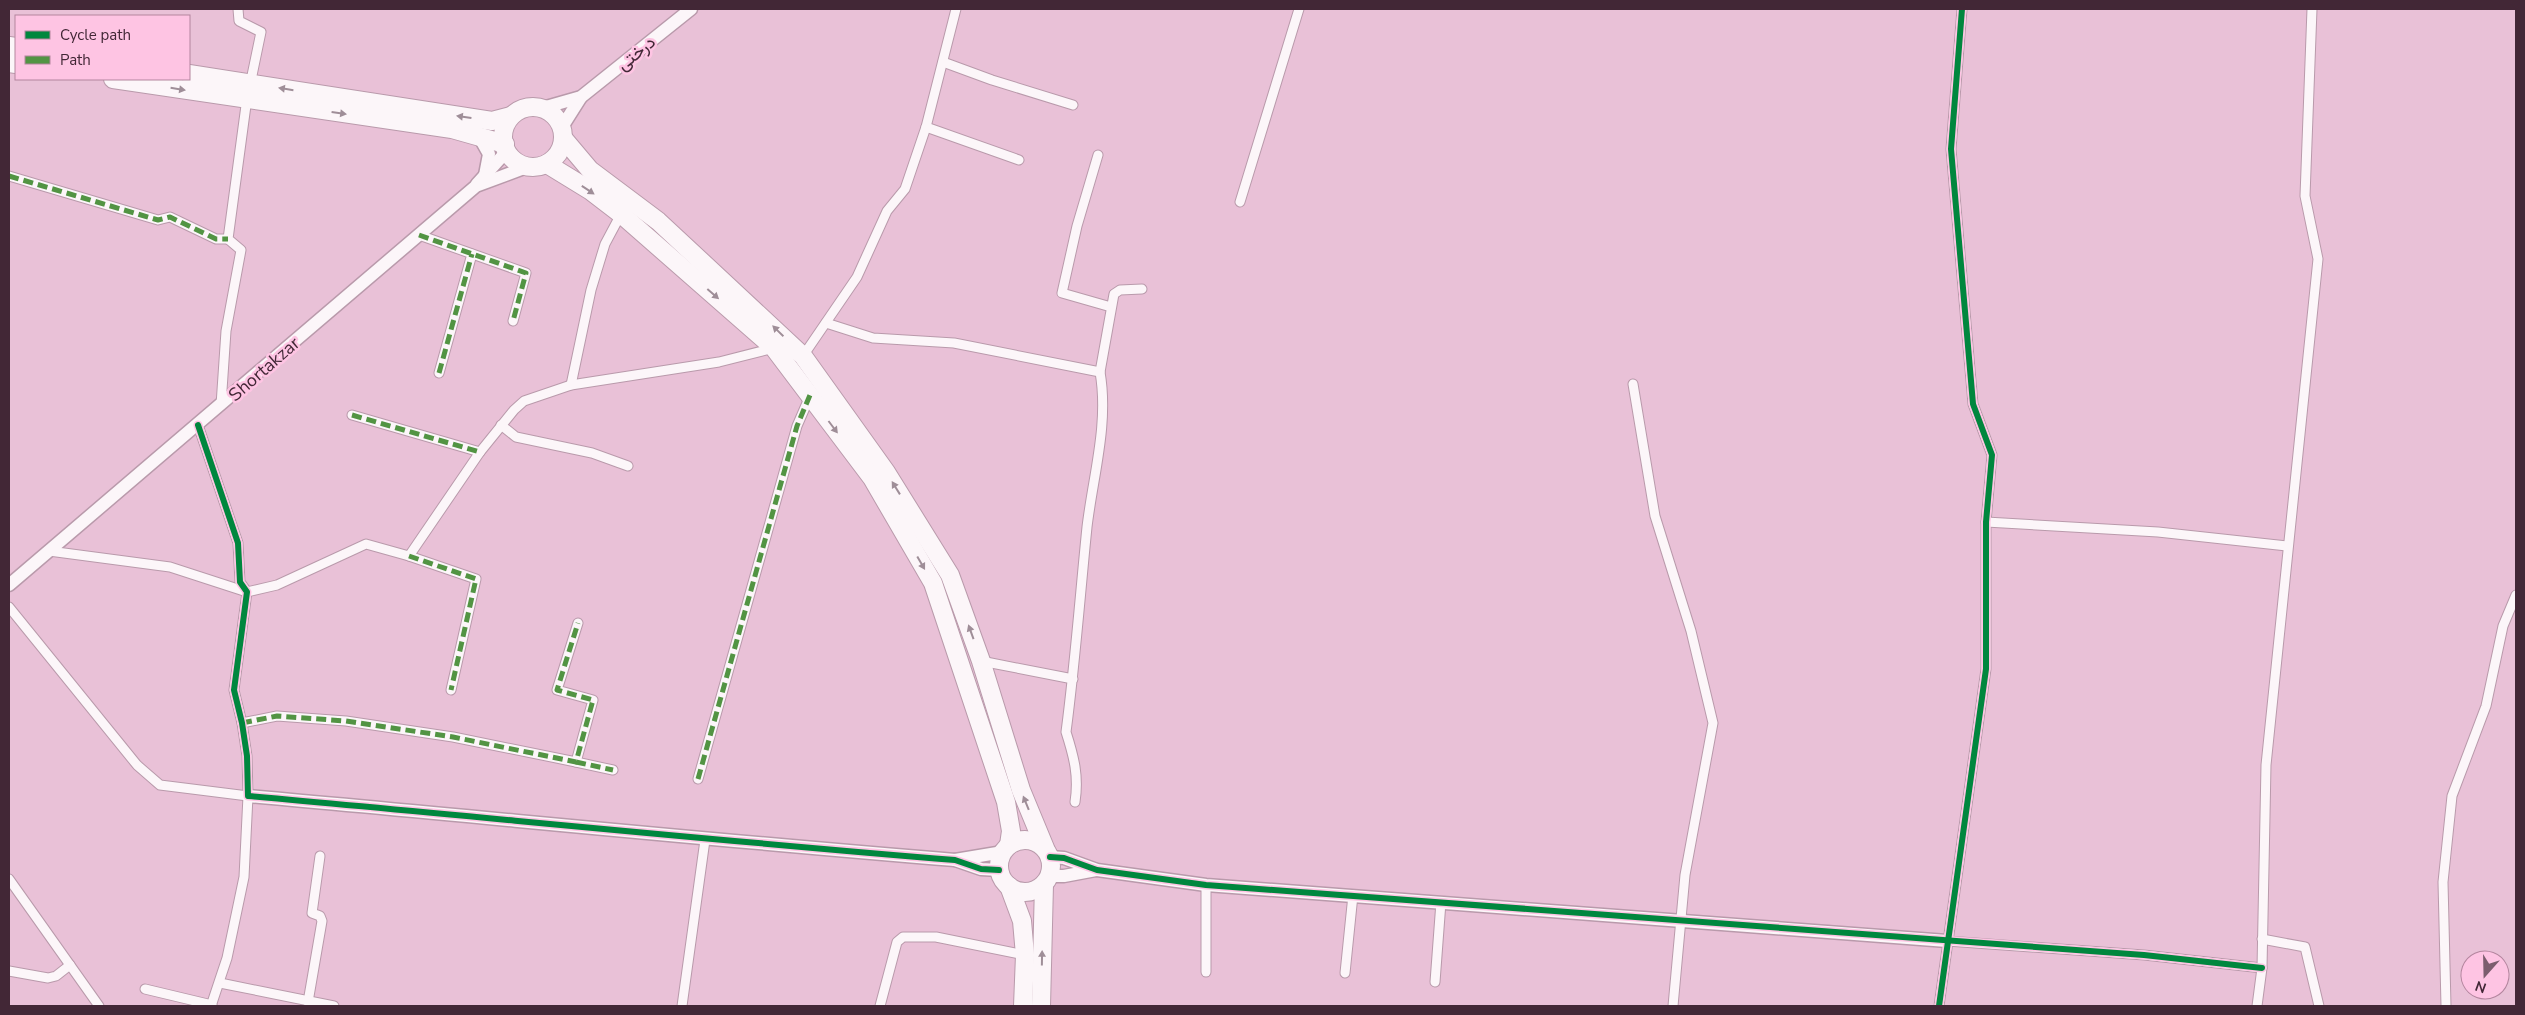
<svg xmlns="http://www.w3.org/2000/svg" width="2525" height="1015" viewBox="0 0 2525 1015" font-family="'Nunito Sans',Vazirmatn,sans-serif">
<rect width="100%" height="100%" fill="#e9c1d7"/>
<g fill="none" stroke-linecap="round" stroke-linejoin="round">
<defs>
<g id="street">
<path d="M238 9 239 21 261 32 250 85"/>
<path d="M943 62 992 80 1073 105"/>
<path d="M926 127 1019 160"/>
<path d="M1098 155 1077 226 1062 293 1111 307"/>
<path d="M9 176 158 220 170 217 216 239H228"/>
<path d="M1240 202 1299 9"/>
<path d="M419 235 526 273 513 321"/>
<path d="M826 323 873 338 954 343 1100 372C1109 424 1093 476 1087 527 1080 596 1075 664 1066 732 1074 757 1079 776 1075 802"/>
<path d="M803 356 857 277 887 211 905 189 926 127 956 9"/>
<path d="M1100 372 1114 294 1120 290 1142 289"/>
<path d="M439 373 472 254"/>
<path d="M1633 384 1655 516 1691 631 1713 723 1685 875 1673 1006"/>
<path d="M571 385 591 290 605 244 621 214"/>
<path d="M221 405 226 331 241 250 228 239 247 98"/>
<path d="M352 415 480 452"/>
<path d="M198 425 238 543 240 582 247 592 234 690 242 723 247 756 248 796"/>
<path d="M501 425 516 437 592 453 628 466"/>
<path d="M1986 522 2158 532 2287 546"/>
<path d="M49 551 170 567 247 592 277 585 366 544 409 556 480 452 514 410 524 401 571 385 719 362 774 348"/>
<path d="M409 556 476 579 451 690"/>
<path d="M9 607 137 765 160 785 248 796 244 877 227 958 211 1006"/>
<path d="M981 661 1073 679"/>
<path d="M242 723 277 716 346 721 453 737 576 762 593 700 557 690 578 623"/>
<path d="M576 762 613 770"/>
<path d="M698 779 797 426 810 396"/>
<path d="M9 879 99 1006"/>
<path d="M2262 939 2305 947 2319 1006"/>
<path d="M1947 941 2144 955 2262 968"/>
<path d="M9 971 48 978 56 976 70 965"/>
<path d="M1206 972V885"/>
<path d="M1345 973 1353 895"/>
<path d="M1435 982 1441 902"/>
<path d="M220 983 334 1006"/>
<path d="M145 989 212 1005"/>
<path d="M308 1002 322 921 320 916 312 913 320 856"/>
<path d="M682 1006 705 840"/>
<path d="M880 1006 897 942 903 937H936L1025 955"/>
<path d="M1939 1006 1986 669V522L1992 455 1973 404 1951 149 1962 9"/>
<path d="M2257 1006 2262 968 2266 765 2318 259 2305 196 2312 9"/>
<path d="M2446 1006 2443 882 2452 796 2486 706 2503 626 2516 595"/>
</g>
<g id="secondary">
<path d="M539 109 581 97 691 9"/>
<path d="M562 127 581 97"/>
<path d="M480 138 489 154 485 175"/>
<path d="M477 184 507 151"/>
<path d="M9 585 476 186 527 167"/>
<path d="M248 796C484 817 719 841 955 860L981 869 999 870"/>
<path d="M1050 857 1064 858 1097 870 1206 885 1947 941"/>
<path d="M955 860 1003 852"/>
<path d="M1049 876H1064L1096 870"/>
</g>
<g id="highway">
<path d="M9 46 16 47"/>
<path d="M9 63 16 64"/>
<path d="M189 74 492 121 511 116"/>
<path d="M113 79 452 129 505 144"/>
<circle cx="533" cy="137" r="30"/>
<path d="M563 138 590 170 658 221 803 356 886 472 950 575 981 661 1021 790 1045 848"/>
<path d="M547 164 591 191 621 214 774 348 872 478 933 583 1006 802 1011 831 1009 845"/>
<circle cx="1025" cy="866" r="26"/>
<path d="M1009 886 1022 921 1025 955 1023 1006"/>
<path d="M1041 1006 1044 884"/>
</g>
</defs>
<!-- street casing -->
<use href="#street" stroke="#b99aab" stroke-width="11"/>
<!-- secondary casing -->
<use href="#secondary" stroke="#b99aab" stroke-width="15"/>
<!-- highway casing -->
<use href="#highway" stroke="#b99aab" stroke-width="20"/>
<!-- street -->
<use href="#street" stroke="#fcf6f9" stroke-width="9"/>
<!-- secondary -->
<use href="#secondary" stroke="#fcf6f9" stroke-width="12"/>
<!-- highway -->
<use href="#highway" stroke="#fcf6f9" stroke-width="18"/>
<!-- quiet -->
<g stroke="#529443" stroke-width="5" stroke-dasharray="10 5" stroke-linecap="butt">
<path d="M9 176 158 220 170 217 216 239H228"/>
<path d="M419 235 526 273 513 321"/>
<path d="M439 373 472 254"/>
<path d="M352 415 480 452"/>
<path d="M409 556 476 579 451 690"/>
<path d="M242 723 277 716 346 721 453 737 576 762 593 700 557 690 578 623"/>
<path d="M576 762 613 770"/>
<path d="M698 779 797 426 810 395"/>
</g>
<defs>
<g id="cycleway">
<path d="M198 425 238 543 240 582 247 592 234 690 242 723 247 756 248 796C484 817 719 841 955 860L981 869 999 870"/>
<path d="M1050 857 1064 858 1097 870 1206 885 2144 955 2262 968"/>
<path d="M1939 1006 1986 669V522L1992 455 1973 404 1951 149 1962 9"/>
</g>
</defs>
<!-- cycleway casing -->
<use href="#cycleway" stroke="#fec4e3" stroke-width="9"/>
<!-- cycleway -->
<use href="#cycleway" stroke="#00873e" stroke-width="6"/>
</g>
<!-- one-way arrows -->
<defs><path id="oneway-solid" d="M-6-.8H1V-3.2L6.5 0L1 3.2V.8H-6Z" transform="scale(1.25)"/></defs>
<g fill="#9f8e98">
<use href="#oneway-solid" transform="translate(178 89) rotate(9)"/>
<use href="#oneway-solid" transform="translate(286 89) rotate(-171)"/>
<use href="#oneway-solid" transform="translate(339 113) rotate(8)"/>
<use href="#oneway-solid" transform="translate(464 117) rotate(-172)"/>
<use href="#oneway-solid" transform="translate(588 190) rotate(34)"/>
<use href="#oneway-solid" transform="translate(713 294) rotate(41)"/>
<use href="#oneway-solid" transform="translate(778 331) rotate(-136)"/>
<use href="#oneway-solid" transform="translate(833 427) rotate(53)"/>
<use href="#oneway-solid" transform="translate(896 488) rotate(-122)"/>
<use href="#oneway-solid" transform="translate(921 563) rotate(60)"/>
<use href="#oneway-solid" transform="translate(971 632) rotate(-110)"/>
<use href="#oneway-solid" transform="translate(1026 803) rotate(-112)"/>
<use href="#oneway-solid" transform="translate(1042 958) rotate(-89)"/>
</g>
<g text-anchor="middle" stroke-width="5" stroke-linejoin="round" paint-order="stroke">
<!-- street labels -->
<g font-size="18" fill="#422736" stroke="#fec4e3">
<text transform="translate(636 53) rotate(-39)" y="6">درختی</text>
<text transform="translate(264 369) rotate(-41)" y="6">Shortakzar</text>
</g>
</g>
<!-- border -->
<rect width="2525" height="1015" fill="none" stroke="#422736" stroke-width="20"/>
<!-- legend -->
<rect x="15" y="15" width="175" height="65" fill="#fec4e3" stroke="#b3859e"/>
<rect x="25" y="31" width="25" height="8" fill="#00873e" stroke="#b3859e"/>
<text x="60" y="40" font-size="15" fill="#422736">Cycle path</text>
<rect x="25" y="56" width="25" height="8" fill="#529443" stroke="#b3859e"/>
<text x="60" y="65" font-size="15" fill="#422736">Path</text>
<!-- north arrow -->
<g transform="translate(2485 975) rotate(200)"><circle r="24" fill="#fec4e3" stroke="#b3859e"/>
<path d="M0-4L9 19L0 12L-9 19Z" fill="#7c5d6e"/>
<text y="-8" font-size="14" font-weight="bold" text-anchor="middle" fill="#422736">N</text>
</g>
</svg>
